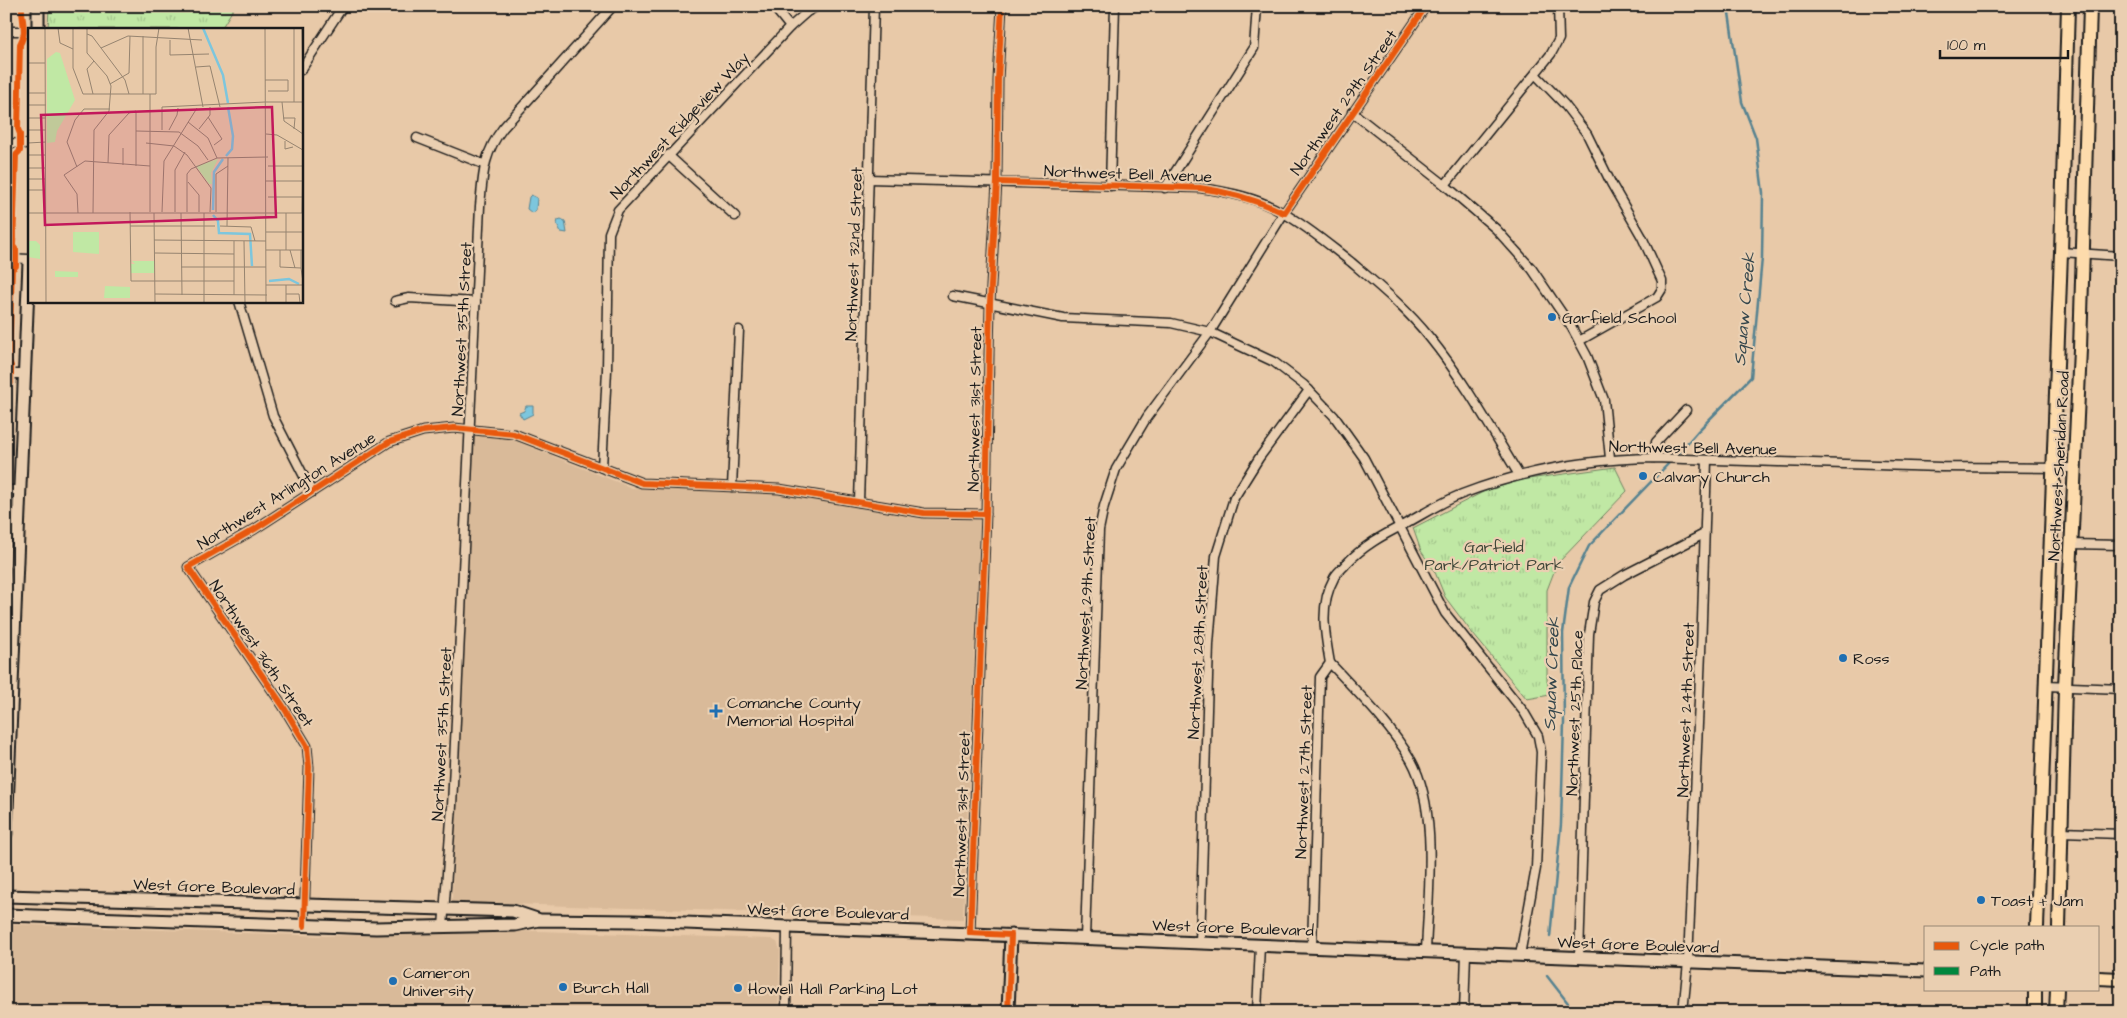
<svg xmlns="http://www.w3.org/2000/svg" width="2127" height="1018" viewBox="0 0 2127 1018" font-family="'Architects Daughter',sans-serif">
<defs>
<pattern id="grass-tufts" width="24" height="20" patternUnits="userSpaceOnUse" patternTransform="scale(1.25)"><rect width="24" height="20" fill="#c0e8a4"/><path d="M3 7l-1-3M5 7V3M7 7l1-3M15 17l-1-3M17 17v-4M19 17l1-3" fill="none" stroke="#a4c68d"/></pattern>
</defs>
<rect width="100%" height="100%" fill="#e8c9a8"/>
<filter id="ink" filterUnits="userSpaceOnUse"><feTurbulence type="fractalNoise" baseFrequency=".02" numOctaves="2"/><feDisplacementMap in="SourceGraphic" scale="10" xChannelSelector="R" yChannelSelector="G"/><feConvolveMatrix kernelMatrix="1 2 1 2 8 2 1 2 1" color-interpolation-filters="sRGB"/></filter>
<g filter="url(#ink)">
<!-- built -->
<g fill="#d9ba99">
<path d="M473 435 510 439 632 488 755 492 785 495 922 519 980 520 963 919 452 902Z"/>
<path d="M6 924 325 936 539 931 771 939 777 942 780 950 778 1012H6Z"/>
</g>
<!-- grass -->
<g fill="url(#grass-tufts)" stroke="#6e8260">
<path d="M49 6H235L221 29H48Z"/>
<path d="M1615 467 1627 491 1557 564 1547 590V680L1550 695 1527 699 1473 634 1445 597 1435 572 1421 551 1413 528 1483 492 1521 480Z"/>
</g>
<!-- water -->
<g fill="#7dc6dd" stroke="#568290">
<path d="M531 195 537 198 536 210 532 213 527 209 529 197Z"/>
<path d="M561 219 565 221 567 233 561 232 557 224 558 220Z"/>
<path d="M526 406H533V414L523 419 519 413 524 411Z"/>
</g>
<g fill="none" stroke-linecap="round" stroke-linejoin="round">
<!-- stream -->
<g stroke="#568290" stroke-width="2.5">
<path d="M1675 457 1697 432 1751 377 1762 258 1763 193 1756 138 1742 102 1728 6"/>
<path d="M1550 937 1561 824 1564 723 1563 633 1569 587 1589 546 1671 461"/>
<path d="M1547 976 1575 1012"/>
</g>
<defs>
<g id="street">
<path d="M773 6 790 27"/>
<path d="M6 31H29"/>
<path d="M301 70 343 6"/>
<path d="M1536 75 1564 104 1587 134 1611 183 1642 237 1662 281V289L1657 297 1579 341"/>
<path d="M1352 112 1445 185 1496 229 1532 269 1572 328 1587 356 1604 400 1610 458"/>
<path d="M417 138 483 164"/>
<path d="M6 143 29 144"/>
<path d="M668 155 735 216"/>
<path d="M869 179 1200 188C1229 192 1258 198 1283 213 1307 226 1329 245 1351 262 1379 286 1407 309 1430 338 1464 380 1491 429 1519 475"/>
<path d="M1445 185 1551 54 1559 39 1558 6"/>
<path d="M1110 186 1115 6"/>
<path d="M1165 188 1254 48 1257 6"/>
<path d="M2061 252 2121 256"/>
<path d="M6 258 29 259"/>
<path d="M953 296 1063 318 1171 323 1210 332 1274 362 1304 385 1334 416 1364 458 1445 613 1524 712 1538 736 1541 752 1536 868 1520 955"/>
<path d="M239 301 273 416 312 492"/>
<path d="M395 301 409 298 476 302"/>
<path d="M6 374H25"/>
<path d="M1654 458 1656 442 1686 410"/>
<path d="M602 468 607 370 609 233 618 210 790 27 807 12 818 6"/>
<path d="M732 487 739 330"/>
<path d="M6 490H21"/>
<path d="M859 502 874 6"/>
<path d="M2070 544 2121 545"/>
<path d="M1330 663C1358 693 1390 724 1411 760 1439 810 1428 895 1426 951"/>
<path d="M2046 686 2121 689"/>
<path d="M2061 832 2121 834"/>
<path d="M304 926 309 767 307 746 283 706 188 567 255 529 389 442 423 431 454 428 514 434 642 483 779 489 924 513 986 514"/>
<path d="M443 927 452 806 480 206C483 175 483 154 503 128L613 6"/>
<path d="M970 933 986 514 990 303 997 182 998 80 1002 6"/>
<path d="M1085 938 1099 530 1104 506 1116 469 1147 417 1210 332 1284 213 1426 6"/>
<path d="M1200 942 1209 644 1216 556 1234 498 1259 458 1309 390"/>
<path d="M1312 947 1320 677 1330 663C1325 635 1319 605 1334 578 1336 573 1342 569 1346 564 1363 546 1383 535 1405 524 1423 514 1442 502 1462 494 1525 470 1586 459 1654 458L1941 467 2074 468"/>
<path d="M1579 958 1589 634 1594 602 1600 590 1624 575 1704 534"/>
<path d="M786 1012 787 926"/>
<path d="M1257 1012 1260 945"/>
<path d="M1464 1012 1466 953"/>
<path d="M1683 1012 1688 962 1701 652 1707 460"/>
</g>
<g id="secondary">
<path d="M38 29V6"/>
<path d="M6 834 29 262"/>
<path d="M6 896 513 911 537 919"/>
<path d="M6 915 376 928 515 925 539 920 633 921 1926 971"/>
<path d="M1008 1012 1011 935"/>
</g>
<g id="primary">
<path d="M2037 927 2061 252 2068 6"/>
<path d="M2059 927 2065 687 2080 349 2090 6"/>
<path d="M2098 978 2121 979"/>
<path d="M2035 1012V989"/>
<path d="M2056 1012 2057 989"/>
</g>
</defs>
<!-- street casing -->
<use href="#street" stroke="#1c1c1c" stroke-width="11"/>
<!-- secondary casing -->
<use href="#secondary" stroke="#1c1c1c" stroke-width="15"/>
<!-- primary casing -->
<use href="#primary" stroke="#1c1c1c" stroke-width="16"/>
<!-- street -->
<use href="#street" stroke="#eacfb1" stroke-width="8"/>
<!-- secondary -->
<use href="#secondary" stroke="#eacfb1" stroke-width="11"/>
<!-- primary -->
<use href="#primary" stroke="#fddbac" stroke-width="12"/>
<!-- quiet -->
<path stroke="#00873e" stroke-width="5" stroke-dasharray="10 5" stroke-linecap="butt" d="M6 479V499"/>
<defs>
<g id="cycleway">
<path d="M1002 6 998 80 997 182 990 303 986 514 970 933 1011 935 1008 1012"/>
<path d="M997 182 1200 188C1230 192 1257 200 1284 213L1426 6"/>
<path d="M6 423 8 386 11 383V366L9 361 12 269 16 266V250L13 246 16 155 20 151V134L18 129 20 44C28 32 21 19 22 6"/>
<path d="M304 926 309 767 307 746 283 706 188 567 255 529 389 442 423 431 454 428 514 434 642 483 779 489 924 513 986 514"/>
</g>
</defs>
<!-- cycleway casing -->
<use href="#cycleway" stroke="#eacfb1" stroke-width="9"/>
<!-- cycleway -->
<use href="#cycleway" stroke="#e8590c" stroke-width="6"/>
</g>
</g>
<!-- markers -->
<g fill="#1f6fb2" stroke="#eacfb1" stroke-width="2">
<circle cx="1552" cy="317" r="5"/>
<circle cx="1643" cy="476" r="5"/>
<circle cx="1843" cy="658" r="5"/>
<path d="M713.5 703.5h5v5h5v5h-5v5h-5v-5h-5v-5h5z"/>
<circle cx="1981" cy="900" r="5"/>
<circle cx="393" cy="981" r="5"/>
<circle cx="563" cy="987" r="5"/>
<circle cx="738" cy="988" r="5"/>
</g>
<g text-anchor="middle" stroke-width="4.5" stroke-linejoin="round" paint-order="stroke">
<!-- street labels -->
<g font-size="16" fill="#1c1c1c" stroke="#eacfb1">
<text transform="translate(1343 102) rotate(-55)" y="6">Northwest 29th Street</text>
<text transform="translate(679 125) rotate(-47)" y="6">Northwest Ridgeview Way</text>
<text transform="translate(1128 173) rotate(2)" y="6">Northwest Bell Avenue</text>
<text transform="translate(853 254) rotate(-88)" y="6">Northwest 32nd Street</text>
<text transform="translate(461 329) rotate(-87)" y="6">Northwest 35th Street</text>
<text transform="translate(974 409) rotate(-89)" y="6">Northwest 31st Street</text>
<text transform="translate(1693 447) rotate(1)" y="6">Northwest Bell Avenue</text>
<text transform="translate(2058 466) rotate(-87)" y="6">Northwest Sheridan Road</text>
<text transform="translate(286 490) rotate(-32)" y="6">Northwest Arlington Avenue</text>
<text transform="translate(1085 603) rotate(-87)" y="6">Northwest 29th Street</text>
<text transform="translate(1197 652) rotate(-87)" y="6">Northwest 28th Street</text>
<text transform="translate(262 653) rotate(56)" y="6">Northwest 36th Street</text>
<text transform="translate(1685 710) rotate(-88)" y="6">Northwest 24th Street</text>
<text transform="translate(1574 713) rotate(-88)" y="6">Northwest 25th Place</text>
<text transform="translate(441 734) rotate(-87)" y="6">Northwest 35th Street</text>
<text transform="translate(1303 772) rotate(-88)" y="6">Northwest 27th Street</text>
<text transform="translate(961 814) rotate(-88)" y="6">Northwest 31st Street</text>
<text transform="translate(214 886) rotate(2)" y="6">West Gore Boulevard</text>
<text transform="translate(828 911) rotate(2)" y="6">West Gore Boulevard</text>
<text transform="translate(1233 927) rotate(2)" y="6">West Gore Boulevard</text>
<text transform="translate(1638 944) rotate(2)" y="6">West Gore Boulevard</text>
</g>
<!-- poi labels -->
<g font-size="16" fill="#1c1c1c" stroke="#eacfb1" text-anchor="start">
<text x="1562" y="323">Garfield School</text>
<text x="1653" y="482">Calvary Church</text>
<text x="1853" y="664">Ross</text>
<text x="727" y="708">Comanche County<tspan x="727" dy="18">Memorial Hospital</tspan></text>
<text x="1991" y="906">Toast + Jam</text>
<text x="403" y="978">Cameron<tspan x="403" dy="18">University</tspan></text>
<text x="573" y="993">Burch Hall</text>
<text x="748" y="994">Howell Hall Parking Lot</text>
</g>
<!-- park labels -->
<g font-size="16" fill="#3d4537" stroke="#eacfb1">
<text x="1494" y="552">Garfield<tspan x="1494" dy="18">Park/Patriot Park</tspan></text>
</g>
<!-- water labels -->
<g font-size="18" font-style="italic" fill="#34464c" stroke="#eacfb1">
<text transform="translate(1744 309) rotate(-85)" y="6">Squaw Creek</text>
<text transform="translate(1551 674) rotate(-88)" y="6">Squaw Creek</text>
</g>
</g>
<!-- overview -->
<g transform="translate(28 28)">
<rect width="275" height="275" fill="#e8c9a8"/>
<path d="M28 24 32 25 47 72 29 103 27 114 19 115V31ZM190 131 183 145 184 156H181L168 138ZM104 233H126V245H103V236H107ZM27 243 50 244V249H27ZM77 258 102 259V270H76Z" fill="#c0e8a4"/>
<path d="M45 204H71V226L45 224ZM0 213H8L12 217V231L0 229Z" fill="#c0e8a4"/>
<path fill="none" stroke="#7dc6dd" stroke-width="2.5" d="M175 0 195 47 200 75M198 128 204 121 205 108 200 79M185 182 186 144 195 131M185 187 190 193 191 205 222 206 224 238M241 253 261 251 271 256"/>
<path fill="none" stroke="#968470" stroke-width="1" d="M17 0 18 275M30 0 32 15 45 21M45 0V40L55 66H128V19L131 0M59 0V6L64 8 97 52 101 66M160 0 175 79M237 0 238 275M274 0 275 61M59 6V25L79 48 83 58 81 83 66 102 65 185M115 8V66M142 12V27L181 26M73 20 100 8 174 12M0 35H17M168 39 182 38 192 79M237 52H260V63H240M82 56 101 45 102 8M0 65H17M65 66 59 41 66 33M122 66V184M237 74H275M254 74 256 93 275 106M266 74V0M0 77H18M180 89 194 111 186 117M0 90H18M255 90H267L266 101M160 94 180 110 189 130M171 101 182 87V79M0 102H18M134 102V79L237 74M141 102 149 87 150 80M108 103 151 104 170 118 180 132M238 106 249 107 275 122M257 113V121L265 119M0 115 18 114M118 115 146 118 159 127 183 160 182 184M0 127H18M80 135 81 107 101 85 108 83V138M95 137V120M240 138H275M49 139 39 114 47 92 56 81H82M0 140H18M0 151H17M237 153H274M160 154 171 167V184M0 162H17M240 169H274M102 184 103 253M134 184 136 133 169 80M147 184V142L157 124M159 184V146L163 141 189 130 240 129M188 184V146L200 138M0 185H275M50 185 49 166 36 147 57 133 122 138M126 185 127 275M153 185 154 267M176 185V275M274 185 275 122M102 198H187M192 198 223 199 227 213M199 198 200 130M238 204H275M126 212 238 213M206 213V267M216 213 217 275M238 222H275M252 222V239L273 240 275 254M258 222V185M262 222 267 240M273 222V240M127 225 206 226M153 239H238M103 253H206M238 257H275M258 257V275M127 266 239 267M258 266H271L272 275"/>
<path fill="#c2185b" fill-opacity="0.15" stroke="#c2185b" stroke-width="2.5" d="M244 79 248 189 17 197 13 87Z"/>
<rect width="275" height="275" fill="none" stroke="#1c1c1c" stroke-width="2.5"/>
</g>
<!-- margin -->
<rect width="2127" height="1018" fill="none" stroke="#eacfb1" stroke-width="25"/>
<rect x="12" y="12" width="2102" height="993" fill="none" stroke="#1c1c1c" stroke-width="2" filter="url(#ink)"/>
<!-- legend -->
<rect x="1924" y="926" width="175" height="65" fill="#eacfb1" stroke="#988775"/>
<rect x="1934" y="942" width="25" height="8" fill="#e8590c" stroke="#988775"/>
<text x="1970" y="950" font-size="15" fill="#1c1c1c">Cycle path</text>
<rect x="1934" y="967" width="25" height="8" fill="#00873e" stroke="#988775"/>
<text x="1970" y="976" font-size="15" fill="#1c1c1c">Path</text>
<!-- scale -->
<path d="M1940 50v8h128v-8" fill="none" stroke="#1c1c1c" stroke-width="2.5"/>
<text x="1947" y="50" font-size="15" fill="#1c1c1c" stroke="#eacfb1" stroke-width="4" paint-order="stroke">100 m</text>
</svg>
